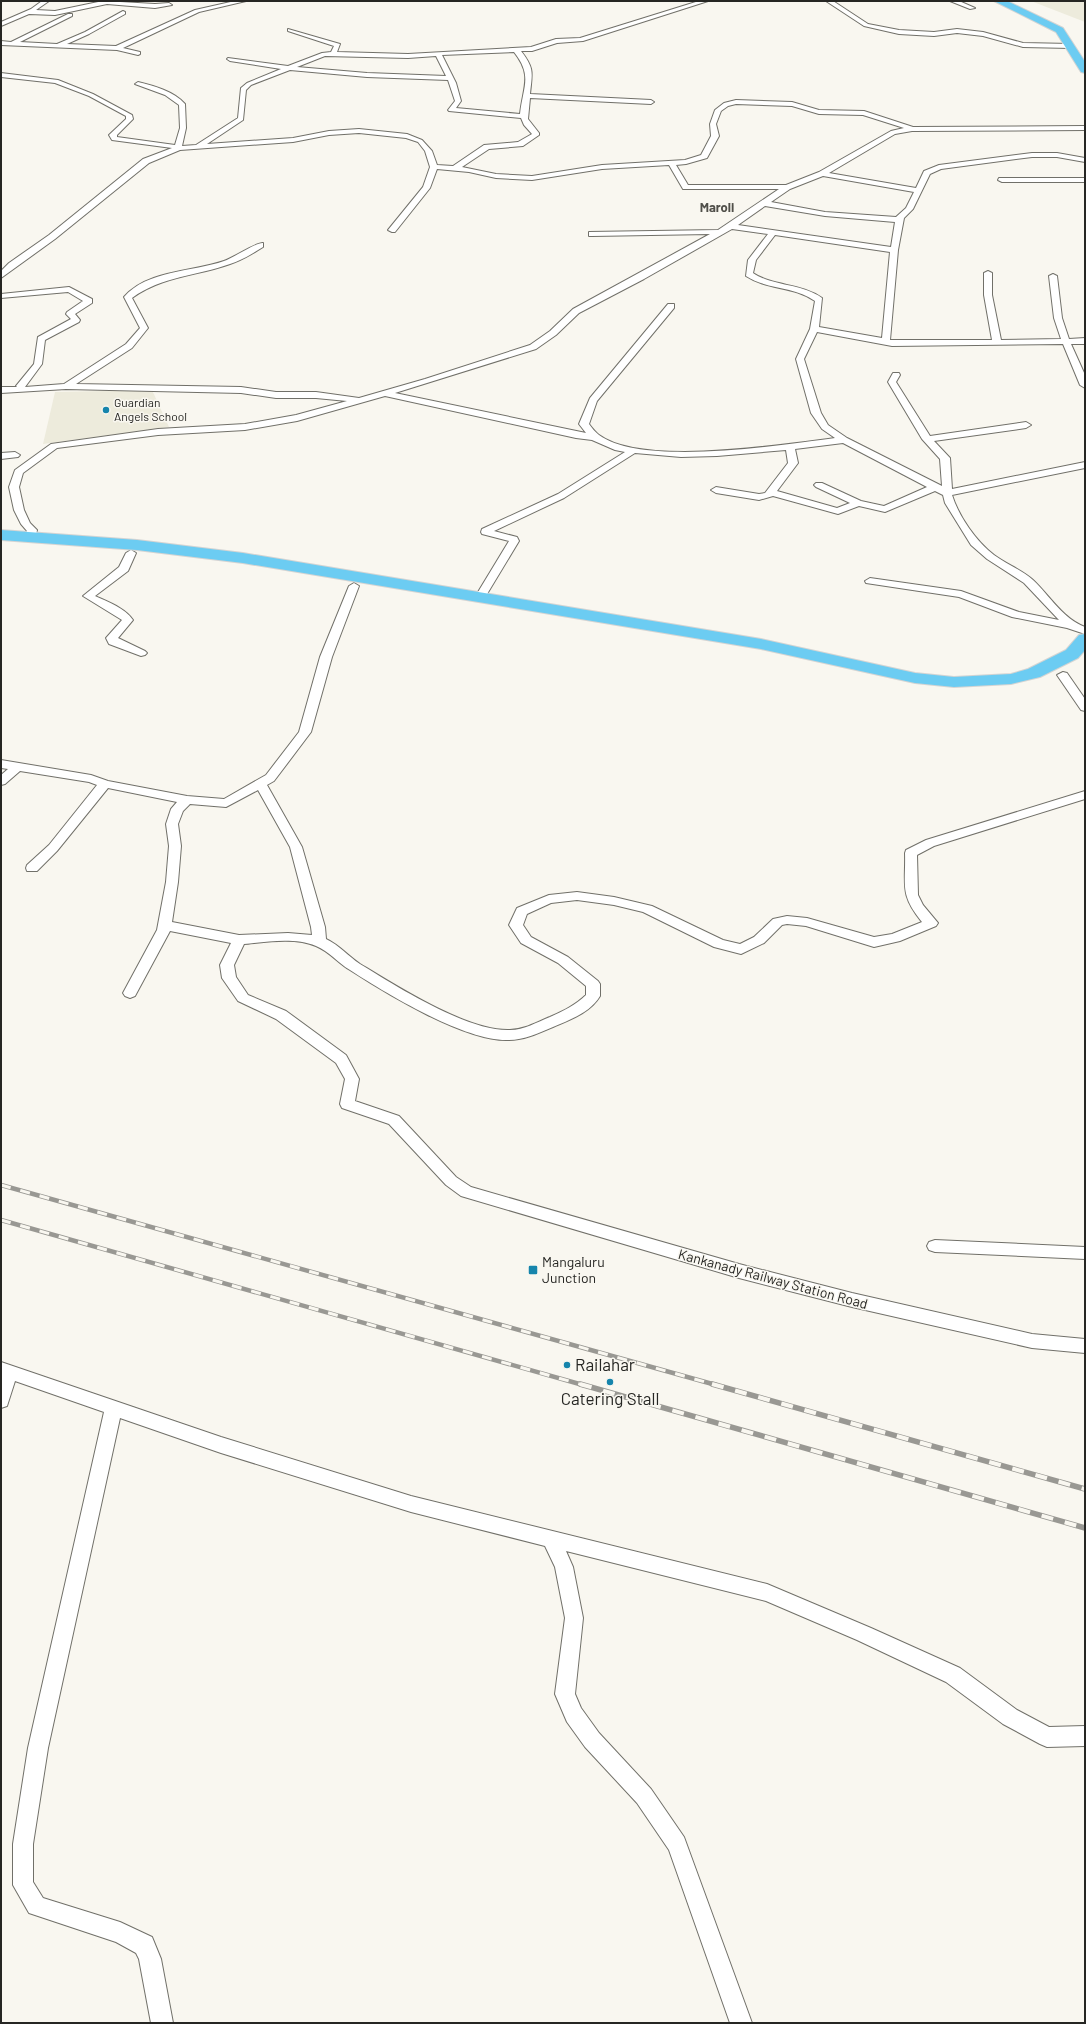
<svg xmlns="http://www.w3.org/2000/svg" width="1086" height="2024" viewBox="0 0 1086 2024" font-family="Barlow,sans-serif">
<rect width="100%" height="100%" fill="#f9f7f0"/>
<!-- built -->
<g fill="#edebdc">
<path d="M1031 1H1085V22Z"/>
<path d="M152 390 169 427 43 444 55 392Z"/>
</g>
<g fill="none" stroke-linecap="round" stroke-linejoin="round">
<defs>
<g id="minor">
<path d="M42 1H49L36 10 55 11 103 1 155 4 169 3 172 5 155 8 107 4 55 15 29 14 1 26V22L31 9Z"/>
<path d="M235 1H246L199 12 123 48 140 52V54L138 55 117 50 1 45V41L11 42 68 14H72V16L20 42 57 44 85 32 123 11 125 12V14L89 34 67 44 116 46 195 10Z"/>
<path d="M699 1H708L583 41 557 43 532 51H521C535 69 532 73 530 94L651 100 654 102 651 104 530 98 528 119 539 133V135L523 146 489 149 462 167 496 174 532 176 602 165 685 160 701 155 711 136 710 124 715 110 724 103 736 100 792 102 819 110 864 111 913 127 1085 126V130L912 131 895 134 829 173 916 188 924 171 939 165 1032 153H1057L1085 158V162L1057 157H1032L941 169 930 174 913 209 904 218 898 250 890 340H992L984 295V273L988 271 992 273V295L1001 340 1061 339 1054 318 1049 276 1053 274 1057 276 1062 318 1069 339 1085 338V344H1071L1085 375V388L1080 385 1063 344 892 346 817 332 804 359 821 413 828 425 847 438 942 486 940 459 922 439 888 382 893 373H899L900 375 896 382 930 436 1026 422 1031 425 1026 428 934 441 950 458 952 489 1085 462V468L952 495C959 517 976 541 994 555 1006 564 1022 570 1033 580 1050 596 1063 619 1085 627V634L1067 628 1012 617 959 597 866 583 865 581 870 578 961 591 1019 612 1059 620 1024 583 987 559 971 545 945 503 943 495 935 491 885 512 859 506 838 514 773 496 759 500 716 493 711 490 716 487 759 494 765 493 788 463 786 450 717 456 681 457 635 453 564 498 494 531 517 537 519 541 484 599H476L475 597 509 541 482 534 481 532 482 529 558 494 625 452 615 450 592 440 576 438 385 396 297 421 245 430 158 435 57 448 23 473 19 487 24 510 30 523 37 530 35 539H27V531L21 524 14 510 9 487 15 470 51 444 158 429 245 424 296 415 347 401 316 398H276L241 393 66 389 1 393V387H17L16 386 34 364 38 337 71 319 66 314 67 312 83 301 68 292 1 298V294L69 287 92 299V303L75 314 80 320 79 322 45 340 42 364 25 387 64 384 126 344 140 328 124 297C147 270 193 272 224 261 233 258 257 242 263 243V247C252 254 242 260 230 264 197 276 162 276 132 298L148 328 132 348 76 384 241 387 276 392H316L359 398 425 379 530 345 550 331 573 309 710 234 592 236H589V232L718 230 779 189H683L669 165 602 169 532 180 496 178 469 172 437 169 430 188 395 232H392L388 230 423 187 430 167 425 151 418 142 406 138 359 133 329 135 293 142 180 150 149 163 55 239 1 278V271L9 263 49 235 143 159 172 148 112 140 109 135 126 119V116L89 96 55 83 1 77V73L58 80 93 94 132 115 133 119 117 135V137L175 145 180 128 179 105 165 95 135 84 138 82C154 86 174 91 185 104L186 128 182 146 196 145 238 118 241 88 247 83 281 69 230 61 227 59 228 58 288 66 322 53 331 52 334 46 288 31V29L340 44 337 52 408 54 531 47 556 39 580 38ZM514 52C533 76 523 86 520 114L456 108 461 101 456 83 442 55ZM325 56 408 58 436 56 446 76 367 73 297 67ZM290 70 367 77 448 80 455 101 448 110 449 111 521 118 524 125 532 134 518 142 484 145 453 166 437 165 432 151 422 140 407 134 359 129 329 131 293 138 207 144 243 120 246 90 251 85ZM736 104 792 106 819 114 863 115 904 128 891 131 819 172 786 185H688L676 165 686 164 707 158 719 136 716 124 721 111 728 106ZM823 176 914 192 906 208 896 217 825 212 771 202 790 189ZM765 206 825 216 895 222 891 247 738 225ZM732 229 768 234 748 260 746 276C767 290 794 286 815 301L810 329 796 359 811 413 822 429 835 438C782 445 642 467 599 435 595 432 592 428 589 424L597 401 674 308V304H668L590 398 579 424 586 433 395 393 536 349 556 335 579 313 644 279ZM775 235 890 252 882 338 819 327 822 298C801 283 774 287 753 273L756 260ZM843 443 927 487 884 506 861 501 822 483H816L814 485 816 487 850 503 837 508 777 491 798 463 795 449Z"/>
<path d="M826 1H833L868 24 899 30 934 32 957 29 983 32 1023 43 1071 44 1074 46 1071 48 1023 47 983 36 957 33 934 36 899 34 864 26Z"/>
<path d="M950 1H959L975 8 970 9Z"/>
<path d="M999 178H1085V182H1002L998 180Z"/>
<path d="M15 452 20 455 18 457 1 459V453Z"/>
<path d="M131 550 136 553 128 571 95 596C108 602 125 608 133 620L118 638 145 651 147 653 145 655 141 656 109 644 106 638 122 620 83 596 119 567 126 553Z"/>
<path d="M354 583 359 586 332 657 311 732 274 781 267 785 302 847 325 927 326 939C339 945 348 956 360 964 396 986 468 1032 510 1030 524 1030 537 1022 550 1017 563 1011 576 1005 586 995V986L558 963 521 943 509 925 517 908 549 895 577 892 614 897 652 906 723 940 740 944 754 937 773 919 787 916 807 918 874 937 892 934 922 922C899 894 906 885 905 853L906 850 926 840 1085 791V799L934 846 917 855 918 895 923 905 938 923 936 926 900 941 874 947 806 926 787 924 782 925 764 943 741 954 714 947 643 912 614 905 577 900 551 903 527 914 523 925 531 937 568 957 598 981 600 984V996C590 1013 569 1020 553 1027 539 1033 524 1040 509 1040 466 1042 387 994 350 970 338 963 329 951 316 946 294 937 266 942 244 944L234 965 236 977 248 995 286 1011 346 1055 359 1079 355 1101 399 1116 456 1177 471 1187 739 1264 852 1293 1032 1334 1085 1339V1353L1032 1348 852 1307 739 1278 461 1196 446 1185 389 1124 342 1108 340 1104 345 1079 336 1063 276 1019 238 1001 222 978 220 965 231 943 170 931 135 996 130 998 125 996 123 993 157 930 166 882 169 846 166 824 171 809 177 802 108 788 57 851 37 871H27L26 868 27 865 49 845 97 785 89 782 20 771 5 784 1 785V775L8 769 1 768V760L91 775 108 781 187 796 224 799 266 775 299 732 320 657 349 586ZM258 790 290 847 311 927 312 935 288 933 239 935 172 922 178 882 181 846 178 824 183 811 190 804 226 807Z"/>
<path d="M1063 672 1067 673 1085 699V711L1081 710 1057 675Z"/>
<path d="M935 1240 1085 1247V1259L935 1252 929 1250 927 1246 929 1242Z"/>
<path d="M1 1362 221 1437 411 1496 767 1584 871 1628 960 1668 1017 1710 1049 1727 1085 1726V1746L1047 1747 1040 1744 1003 1724 946 1682 857 1640 766 1601 566 1551 573 1567 583 1618 575 1694 581 1708 599 1733 651 1789 684 1837 752 2023H730L669 1850 637 1803 585 1747 567 1722 555 1694 565 1618 555 1567 545 1546 411 1512 221 1453 120 1418 48 1748 33 1844V1882L43 1898 120 1922 152 1937 161 1959 173 2023H151L139 1959 136 1953 116 1942 29 1913 13 1885V1844L28 1748 104 1412 15 1381 7 1406 1 1408Z"/>
</g>
<g id="trunk">
<path d="M994 1H1007L1063 28 1085 62V73L1081 72 1056 32Z"/>
<path d="M1 530 137 540 243 553 761 639 915 673 954 677 1011 674 1028 669 1066 650 1079 635 1085 634V650L1078 658 1040 677 1011 684 954 687 915 683 761 649 243 563 137 550 1 540Z"/>
</g>
</defs>
<!-- minor casing -->
<use href="#minor" stroke="#717069" stroke-width="2"/>
<!-- trunk casing -->
<use href="#trunk" stroke="#d4d4d3" stroke-width="2"/>
<!-- minor -->
<use href="#minor" fill="#fff" fill-rule="evenodd"/>
<!-- trunk -->
<use href="#trunk" fill="#6cccf2" fill-rule="evenodd"/>
<defs>
<g id="rail-far1">
<path d="M1 1185 716 1385"/>
<path d="M1 1220 583 1385"/>
</g>
<g id="rail">
<path d="M580 1384 1085 1528"/>
<path d="M712 1384 1085 1489"/>
</g>
</defs>
<!-- rail-far1 casing -->
<use href="#rail-far1" stroke="#999893" stroke-width="4.5"/>
<!-- rail casing -->
<use href="#rail" stroke="#999893" stroke-width="5.5"/>
<!-- rail-far1 -->
<use href="#rail-far1" stroke="#f9f7f0" stroke-width="3" stroke-dasharray="10" stroke-linecap="butt"/>
<!-- rail -->
<use href="#rail" stroke="#f9f7f0" stroke-width="4" stroke-dasharray="12" stroke-linecap="butt"/>
</g>
<!-- markers -->
<g fill="#1685ac" stroke="#f9f7f0" stroke-width="1.5">
<circle cx="106" cy="410" r="4"/>
<rect x="528" y="1265" width="10" height="10" rx="2"/>
<circle cx="567" cy="1365" r="4"/>
<circle cx="610" cy="1382" r="4"/>
</g>
<g text-anchor="middle" stroke-width="3" stroke-linejoin="round" paint-order="stroke">
<!-- far-poi labels -->
<g font-size="12" fill="#262623" stroke="#f9f7f0" text-anchor="start">
<text x="114" y="407">Guardian<tspan x="114" dy="14">Angels School</tspan></text>
</g>
<!-- far-neighbourhood labels -->
<g font-size="13" font-weight="bold" fill="#504f49" stroke="#f9f7f0">
<text x="717" y="212">Maroli</text>
</g>
<!-- poi labels -->
<g font-size="14" fill="#262623" stroke="#f9f7f0" text-anchor="start">
<text x="542" y="1267">Mangaluru<tspan x="542" dy="16">Junction</tspan></text>
</g>
<!-- street labels -->
<g font-size="14" fill="#262623" stroke="#f9f7f0">
<text transform="translate(773 1279) rotate(15)" y="5">Kankanady Railway Station Road</text>
</g>
<!-- near-poi labels -->
<g font-size="17" fill="#262623" stroke="#f9f7f0" text-anchor="start">
<text x="575" y="1371">Railahar</text>
<text x="610" y="1405" text-anchor="middle">Catering Stall</text>
</g>
</g>
<!-- border -->
<rect width="1086" height="2024" fill="none" stroke="#262623" stroke-width="4"/>
</svg>
